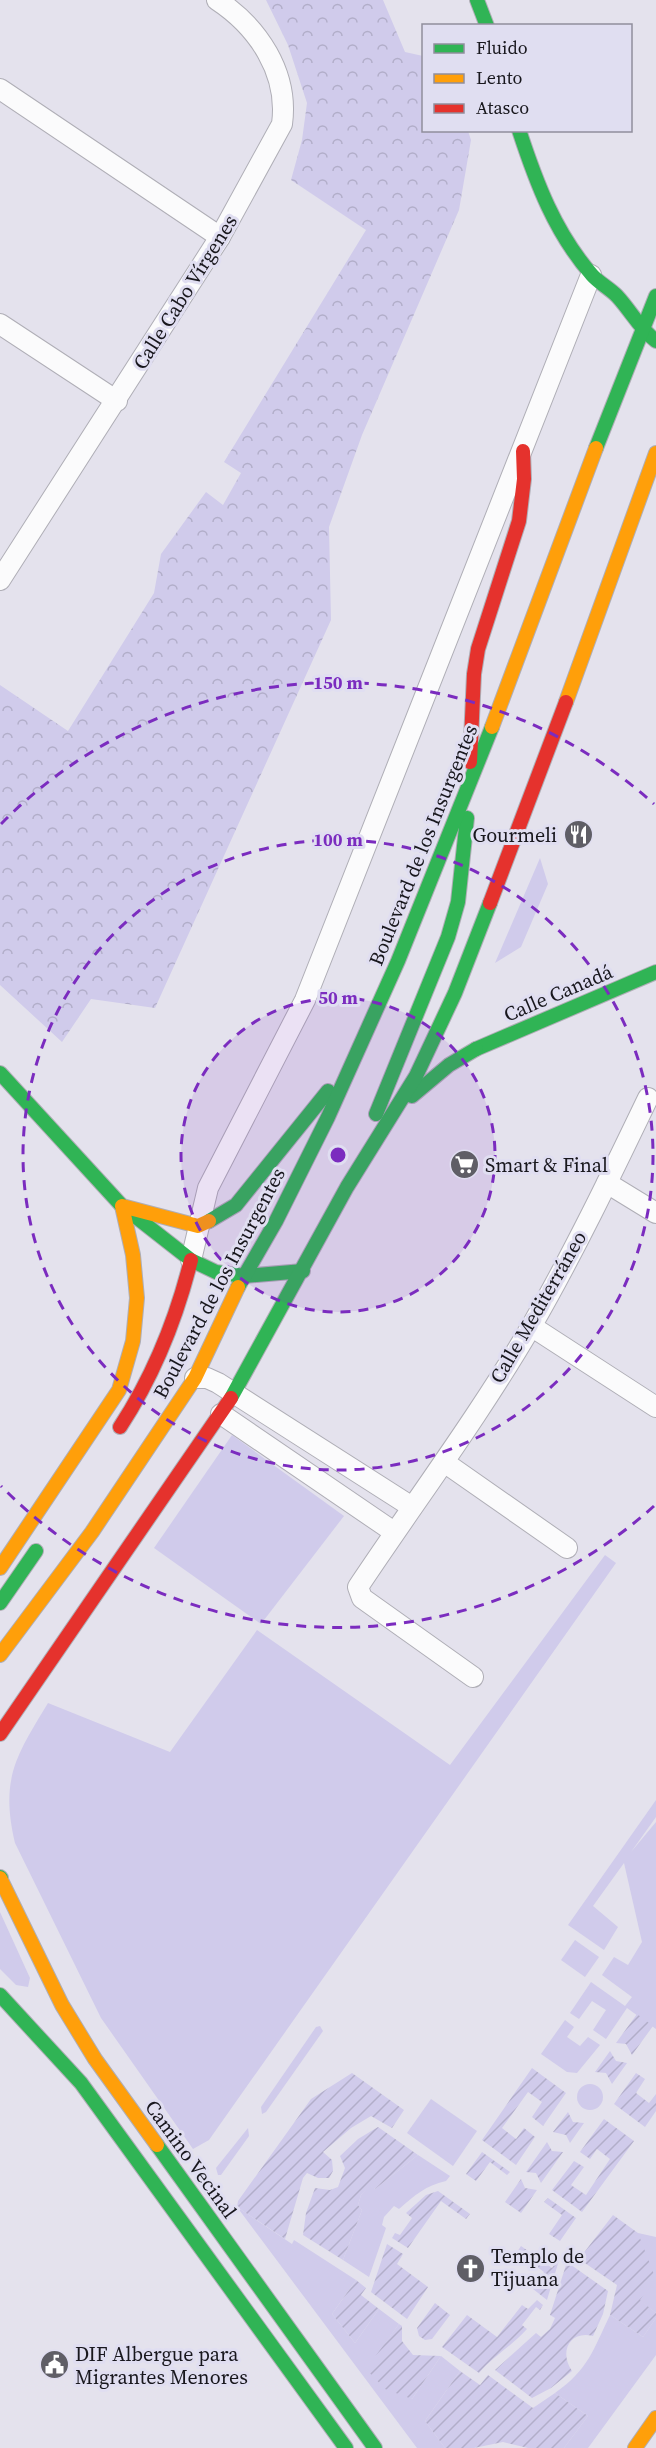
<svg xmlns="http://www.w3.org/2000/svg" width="656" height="2448" viewBox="0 0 656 2448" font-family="'Source Serif 4',serif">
<defs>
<pattern id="forest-crowns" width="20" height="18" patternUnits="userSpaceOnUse" patternTransform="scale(1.5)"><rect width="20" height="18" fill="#d0cbeb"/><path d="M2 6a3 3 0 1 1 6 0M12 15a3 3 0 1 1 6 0" fill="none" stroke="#b2aec9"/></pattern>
<pattern id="garden-furrows" width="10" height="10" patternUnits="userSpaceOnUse" patternTransform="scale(1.5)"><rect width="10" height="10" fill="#d0cbeb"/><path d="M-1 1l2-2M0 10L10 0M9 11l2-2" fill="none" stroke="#b2aec9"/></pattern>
</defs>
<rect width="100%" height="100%" fill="#e4e2ed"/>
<!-- grass -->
<g fill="#d0cbeb">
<path d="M540 858 548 884 521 947 495 963Z"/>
<path d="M232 1435 344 1516 261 1624 154 1548Z"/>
<path d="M605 1555 616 1563 209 2140 193 2149 101 2018 15 1843C0 1779 16 1756 48 1703L170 1752 257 1630 450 1765Z"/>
<path d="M656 1800V1817L631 1852 656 1822V2029L627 2008 606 2039 593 2030 606 2010 592 2001 579 2019 570 2013 591 1982 625 2006 632 1997 602 1975 614 1957 628 1965 642 1942 624 1863 593 1906 618 1927 604 1950 568 1925Z"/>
<path d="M0 1912 30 1978 28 1987 16 1985 0 1969Z"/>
<path d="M575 1940 599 1957 585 1977 561 1960Z"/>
<path d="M565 2020 574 2027 567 2037 580 2046 588 2037 600 2045 577 2073 567 2072 541 2054Z"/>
<path d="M320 2026 323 2031 266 2112 262 2114 261 2107 316 2027Z"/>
<circle cx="590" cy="2097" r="13"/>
<path d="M431 2099 477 2131 453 2166 407 2133Z"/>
<path d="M248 2128 249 2136 221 2175H218L216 2168Z"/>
<path d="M418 2155 450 2176 446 2181C425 2186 415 2195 399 2209L394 2206 384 2217 382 2225 386 2228 369 2277 343 2260 362 2210 358 2205 361 2195 370 2185 375 2189Z"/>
<path d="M237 2207 292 2244 294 2240 356 2280 332 2314 355 2343 379 2309 399 2324 367 2369 412 2399 441 2356 460 2371 425 2421 445 2448H417Z"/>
<path d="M638 2233 656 2237V2313L639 2300Z"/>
<path d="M610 2315 643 2337 656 2318V2355L588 2448H564L588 2416 555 2393C589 2369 593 2350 610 2315Z"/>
</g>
<!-- forest -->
<path fill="url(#forest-crowns)" d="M266 0H383L405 52 423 56 424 130 468 131 471 140 459 210 362 435 329 527 331 620 155 1008 91 999 62 1042 0 985V685L68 731 154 593 161 554 206 492 223 505 241 473 224 462 366 230 291 180 302 140 307 103 288 45Z"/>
<!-- garden -->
<g fill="url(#garden-furrows)">
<path d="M637 2014 653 2026 632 2055 626 2044 616 2043Z"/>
<path d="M610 2051 616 2061 627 2063 612 2084 606 2073 595 2072Z"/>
<path d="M532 2068 566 2093 543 2126 532 2117 542 2102 528 2092 502 2128 516 2139 524 2128 535 2137 516 2165 482 2140Z"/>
<path d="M352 2073 404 2110 392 2128 371 2116 351 2128 323 2152 332 2160 333 2171 329 2178H318L307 2173 303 2178 285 2239 237 2207 238 2201 311 2099Z"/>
<path d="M636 2073 645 2079 636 2093 649 2103 656 2094V2111L645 2127 614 2104Z"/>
<path d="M568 2112 573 2122 584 2123 570 2143 566 2135 553 2132Z"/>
<path d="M604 2119 634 2141 582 2212 552 2190 574 2161 584 2167 571 2185 586 2195 610 2159 597 2149 590 2159 580 2152Z"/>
<path d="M378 2127 418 2155 375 2189 370 2186 361 2195 358 2205 362 2210 343 2260 303 2235 306 2213 315 2188 330 2190 338 2187 345 2168 340 2156 358 2139Z"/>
<path d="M547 2142 552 2151 563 2152 541 2183 536 2173 526 2172Z"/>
<path d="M482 2152 510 2172 507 2175 490 2162 476 2181 466 2174Z"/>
<path d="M521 2179 525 2188 537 2190 521 2213 505 2202Z"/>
<path d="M438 2191 470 2214 466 2219 441 2201 408 2248 392 2238 395 2233 400 2235 412 2218 406 2213 426 2195Z"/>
<path d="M548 2198 576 2218 560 2241 549 2234 562 2215 544 2202Z"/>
<path d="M613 2215 638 2233 655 2277 640 2300 656 2313V2318L643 2337 610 2315 617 2285 579 2259Z"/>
<path d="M387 2244 403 2254 397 2264 428 2287 407 2319 371 2292Z"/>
<path d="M521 2246 552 2268 560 2257 547 2300 533 2289 544 2272 517 2252Z"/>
<path d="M567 2262 608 2291 603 2314 593 2336C569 2330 559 2353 572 2371L551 2388 532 2398 495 2370 536 2333 541 2337 550 2329 555 2318 550 2315Z"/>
<path d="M356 2280 366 2288 361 2295 379 2309 355 2343 332 2314Z"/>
<path d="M537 2300 543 2305 540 2310 536 2307 522 2325 527 2329C512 2346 493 2356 479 2373L442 2347 467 2315 497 2337 522 2305 528 2309Z"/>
<path d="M435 2303 450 2315 432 2339 425 2340 419 2336 417 2328Z"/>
<path d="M399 2324 402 2326V2341L413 2355 441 2356 412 2399 385 2389 366 2369Z"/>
<path d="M460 2371 480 2385 488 2375 533 2408 555 2393 588 2416 564 2448H528L503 2442 474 2448H445L425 2421Z"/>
</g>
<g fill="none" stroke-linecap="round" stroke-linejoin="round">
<defs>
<g id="street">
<path d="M0 89 220 237"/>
<path d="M0 324 117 401"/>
<path d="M0 580 220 237 282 124C289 73 258 27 217 0"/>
<path d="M607 1183 656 1213"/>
<path d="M191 1260 208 1188 305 1000 591 275"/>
<path d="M531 1326 656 1407"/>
<path d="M195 1378H207L218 1383 412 1507"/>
<path d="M221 1414 394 1532"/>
<path d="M444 1462 567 1548"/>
<path d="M473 1677 362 1598 358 1587C416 1500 479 1416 532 1325 574 1252 611 1175 648 1098"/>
</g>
<g id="fast">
<path d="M477 0 487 26"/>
<path d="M519 130C536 182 555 233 592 275 599 283 609 288 617 296 631 311 639 328 656 341"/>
<path d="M596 448 656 296"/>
<path d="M476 1049 656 972"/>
<path d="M0 1073 122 1206 191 1260 216 1272 244 1276 303 1271"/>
<path d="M412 1096 449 1065 476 1049"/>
<path d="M376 1114 448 937 458 902 467 818"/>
<path d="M209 1221 236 1205 328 1091"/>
<path d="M238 1287 276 1221 328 1117 398 961 492 727"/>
<path d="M231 1398 347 1187 416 1076 455 993 490 903"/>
<path d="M0 1603 36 1551"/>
<path d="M0 1877 1 1878"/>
<path d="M0 1995 81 2083 346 2448"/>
<path d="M157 2145 375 2448"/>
</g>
<g id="slow">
<path d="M566 702 656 453"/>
<path d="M492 727 596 448"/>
<path d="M0 1568 119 1390 133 1341 137 1298 133 1255 122 1206 198 1226 209 1221"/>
<path d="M0 1655 92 1532 195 1378 238 1287"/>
<path d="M0 1878 62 2005 95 2059 157 2145"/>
<path d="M635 2448 656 2418"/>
</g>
<g id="jam">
<path d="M470 762 474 674 478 649 519 521 524 479 523 451"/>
<path d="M490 903 566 702"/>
<path d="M120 1427C154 1375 176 1320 191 1260"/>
<path d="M0 1734 231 1398"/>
</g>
</defs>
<!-- street casing -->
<use href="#street" stroke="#afaeb6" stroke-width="22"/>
<!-- fast casing -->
<use href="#fast" stroke="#afaeb6" stroke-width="16"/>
<!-- slow casing -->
<use href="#slow" stroke="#afaeb6" stroke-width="16"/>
<!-- jam casing -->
<use href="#jam" stroke="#afaeb6" stroke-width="16"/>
<!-- street -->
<use href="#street" stroke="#fbfbfc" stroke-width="20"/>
<!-- fast -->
<use href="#fast" stroke="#30b455" stroke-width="14"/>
<!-- slow -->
<use href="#slow" stroke="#ff9f0a" stroke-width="14"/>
<!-- jam -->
<use href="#jam" stroke="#e5322d" stroke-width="14"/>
</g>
<!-- distance rings -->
<circle cx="338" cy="1155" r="157" fill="#7b2cbf" fill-opacity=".12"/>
<g fill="none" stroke="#7b2cbf" stroke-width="3" stroke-dasharray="10 8">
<circle cx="338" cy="1155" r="157"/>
<circle cx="338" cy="1155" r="315"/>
<path d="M654 1506A472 472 0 0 1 1 1486M1 824A472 472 0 0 1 654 804"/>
</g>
<!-- icons -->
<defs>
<symbol id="restaurant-disc" viewBox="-11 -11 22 22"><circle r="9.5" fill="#5f5e66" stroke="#e0def1"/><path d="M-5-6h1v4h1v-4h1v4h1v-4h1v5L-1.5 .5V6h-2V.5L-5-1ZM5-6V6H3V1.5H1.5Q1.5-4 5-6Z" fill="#fff"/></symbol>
<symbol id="supermarket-disc" viewBox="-11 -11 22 22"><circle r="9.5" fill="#5f5e66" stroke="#e0def1"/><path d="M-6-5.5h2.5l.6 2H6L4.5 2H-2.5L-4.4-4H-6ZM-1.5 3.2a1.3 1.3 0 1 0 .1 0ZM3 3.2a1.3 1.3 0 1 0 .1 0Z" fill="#fff"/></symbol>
<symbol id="church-disc" viewBox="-11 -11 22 22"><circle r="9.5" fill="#5f5e66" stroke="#e0def1"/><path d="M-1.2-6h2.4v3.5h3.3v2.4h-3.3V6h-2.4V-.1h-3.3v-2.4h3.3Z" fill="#fff"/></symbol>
<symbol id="civic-disc" viewBox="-11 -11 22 22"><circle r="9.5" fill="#5f5e66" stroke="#e0def1"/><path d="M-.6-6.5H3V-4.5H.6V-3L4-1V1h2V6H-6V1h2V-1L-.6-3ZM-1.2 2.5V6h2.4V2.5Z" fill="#fff"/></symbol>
</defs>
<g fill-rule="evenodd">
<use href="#restaurant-disc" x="562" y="818" width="33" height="33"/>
<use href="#supermarket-disc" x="448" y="1148" width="33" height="33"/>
<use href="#church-disc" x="454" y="2252" width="33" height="33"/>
<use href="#civic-disc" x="38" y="2348" width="33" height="33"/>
</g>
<g text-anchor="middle" stroke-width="6" stroke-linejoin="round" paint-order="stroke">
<!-- street labels -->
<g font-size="20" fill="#18171d" stroke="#e0def1">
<text transform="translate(185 292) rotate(-58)" y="7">Calle Cabo Vírgenes</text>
<text transform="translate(423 845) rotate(-68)" y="7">Boulevard de los Insurgentes</text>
<text transform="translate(558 993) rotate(-23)" y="7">Calle Canadá</text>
<text transform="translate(219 1283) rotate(-62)" y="7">Boulevard de los Insurgentes</text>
<text transform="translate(538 1307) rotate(-60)" y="7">Calle Mediterráneo</text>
<text transform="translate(191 2159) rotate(54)" y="7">Camino Vecinal</text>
</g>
<!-- poi labels -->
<g font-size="20" fill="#18171d" stroke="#e0def1" text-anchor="start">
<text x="557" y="842" text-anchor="end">Gourmeli</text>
<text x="485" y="1172">Smart &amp; Final</text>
<text x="491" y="2263">Templo de<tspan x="491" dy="23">Tijuana</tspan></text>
<text x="75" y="2361">DIF Albergue para<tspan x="75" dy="23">Migrantes Menores</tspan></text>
</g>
</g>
<circle cx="338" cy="1155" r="9" fill="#7b2cbf" stroke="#e0def1" stroke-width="3"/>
<g font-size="18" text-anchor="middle" font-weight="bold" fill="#7b2cbf" stroke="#e0def1" stroke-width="6" stroke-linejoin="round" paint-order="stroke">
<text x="338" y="689">150 m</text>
<text x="338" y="846">100 m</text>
<text x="338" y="1004">50 m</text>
</g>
<!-- legend -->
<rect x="422" y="24" width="210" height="108" fill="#e0def1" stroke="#908e9c" stroke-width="1.5"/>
<rect x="434" y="44" width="30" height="9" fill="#30b455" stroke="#908e9c" stroke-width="1.5"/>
<text x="476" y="54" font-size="18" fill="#18171d">Fluido</text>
<rect x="434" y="74" width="30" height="9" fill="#ff9f0a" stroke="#908e9c" stroke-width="1.5"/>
<text x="476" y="84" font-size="18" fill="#18171d">Lento</text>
<rect x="434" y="104" width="30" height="9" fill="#e5322d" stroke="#908e9c" stroke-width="1.5"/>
<text x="476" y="114" font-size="18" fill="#18171d">Atasco</text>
</svg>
